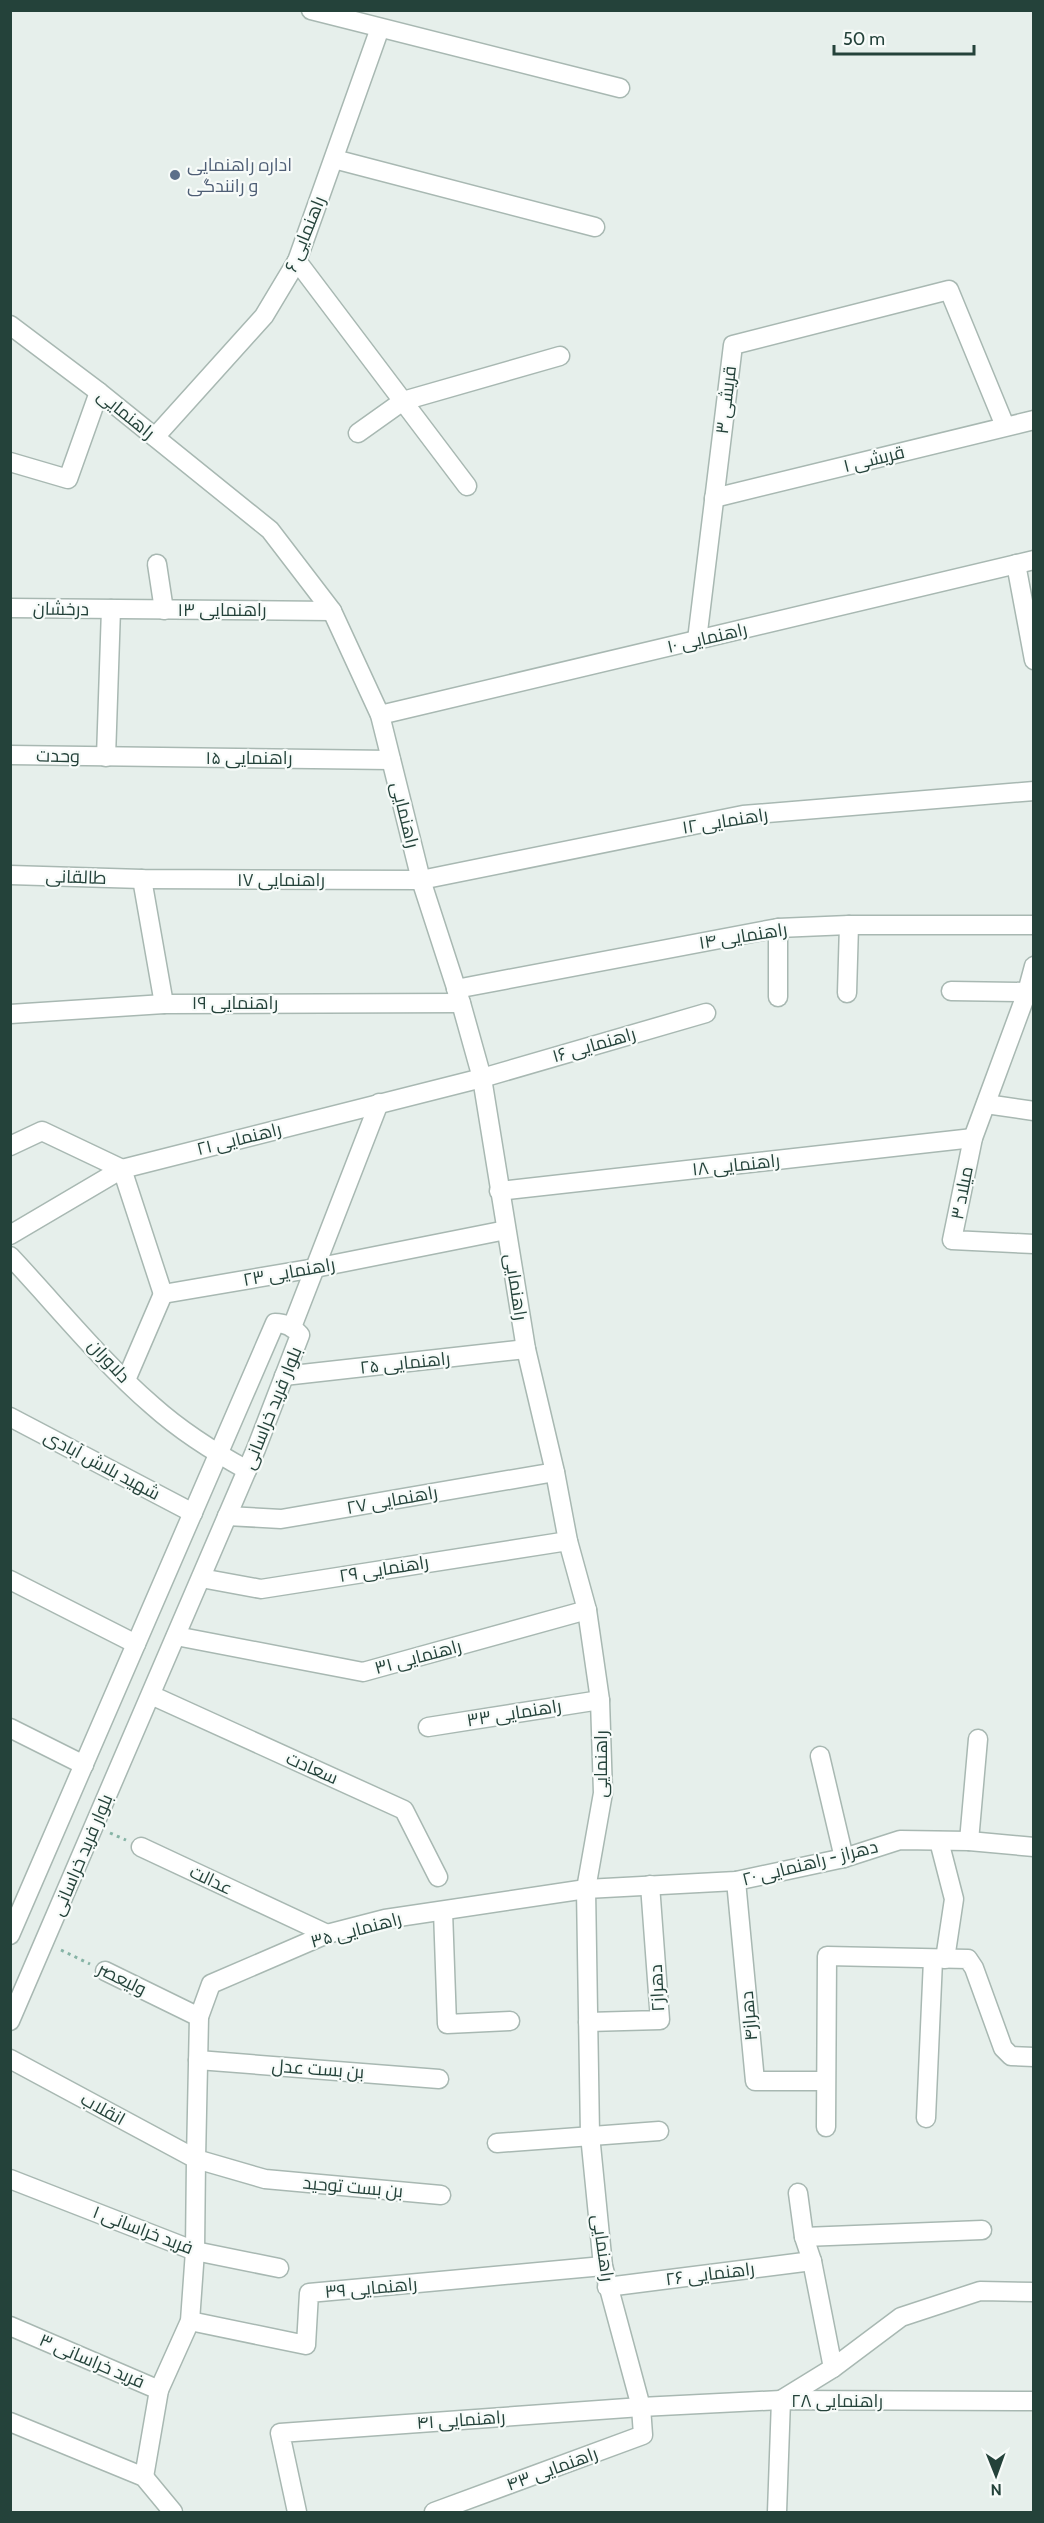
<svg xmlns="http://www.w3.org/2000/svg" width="1044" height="2523" viewBox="0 0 1044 2523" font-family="Cabin,Cairo,sans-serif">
<rect width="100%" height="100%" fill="#e6efeb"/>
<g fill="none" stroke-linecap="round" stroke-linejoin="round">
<defs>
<g id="minor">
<path d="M311 10 620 88"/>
<path d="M334 159 595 227"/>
<path d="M297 261 467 486"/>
<path d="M10 325 99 392 270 530 332 611 380 715 421 880 461 1003 482 1078 526 1349 555 1472 568 1541 587 1610 600 1700 603 1793 586 1889 590 2135 603 2266 641 2407 643 2435 434 2512"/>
<path d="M358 433 403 401 560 356"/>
<path d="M155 437 264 316 297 261 380 28"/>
<path d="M10 462 68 479 99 392"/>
<path d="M714 498 1034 420"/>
<path d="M157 564 164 610"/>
<path d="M1016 564 1034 660"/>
<path d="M10 608 332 611"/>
<path d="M697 640 733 345 949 290 1005 426"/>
<path d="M380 715 1034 560"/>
<path d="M10 755 391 760"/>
<path d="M106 757 111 609"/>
<path d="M10 875 142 879 421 880 743 815 1034 791"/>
<path d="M142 879 164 1004"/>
<path d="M1034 966 1027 992 973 1138 952 1240 1034 1244"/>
<path d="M456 989 778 928 849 925H1034"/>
<path d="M951 991 1027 992"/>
<path d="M847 993 849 925"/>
<path d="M778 997V928"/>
<path d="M10 1014 164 1004 461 1003"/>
<path d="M986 1104 1034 1111"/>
<path d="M10 1146 42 1131 122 1169 163 1294"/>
<path d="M499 1191 973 1138"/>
<path d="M10 1235 122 1169 482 1078 706 1013"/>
<path d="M10 1256C57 1306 101 1361 153 1406 181 1431 214 1452 247 1470"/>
<path d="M163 1294 315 1268 506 1230"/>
<path d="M292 1327 379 1103"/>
<path d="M284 1376 526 1349"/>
<path d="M126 1380 163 1294"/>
<path d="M10 1417 193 1513"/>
<path d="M227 1516 281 1519 555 1472"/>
<path d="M201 1578 261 1589 568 1541"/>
<path d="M10 1580 136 1644"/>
<path d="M176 1636 363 1672 587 1610"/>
<path d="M151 1695 404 1810 438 1877"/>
<path d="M428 1727 600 1700"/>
<path d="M10 1728 84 1765"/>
<path d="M820 1756 844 1858"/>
<path d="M939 1841 954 1899 945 1959"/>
<path d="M969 1841 978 1739"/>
<path d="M141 1847 327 1934"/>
<path d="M736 1881 755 2081H825"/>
<path d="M443 1911 447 2024 510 2021"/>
<path d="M10 1935 275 1323C286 1323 293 1327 300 1335L256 1449 10 2021"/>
<path d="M105 1971 199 2017"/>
<path d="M588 2022 660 2020 650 1885"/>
<path d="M10 2059 196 2159 195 2251 190 2321 159 2390"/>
<path d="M198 2060 439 2079"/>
<path d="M926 2118 933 1960"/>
<path d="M826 2127 827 1956 968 1959 974 1968 1003 2048 1011 2056 1034 2057"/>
<path d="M497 2143 659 2131"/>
<path d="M10 2179 195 2251 279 2268"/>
<path d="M798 2193 804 2237 812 2261 833 2368"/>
<path d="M441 2195 265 2179 196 2159 199 2017 211 1984 327 1934 385 1919 586 1889 736 1881 844 1858 900 1840 969 1841 1034 1847"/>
<path d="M804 2237 982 2230"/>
<path d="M607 2287 812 2261"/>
<path d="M190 2321 306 2345 309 2293 603 2266"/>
<path d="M10 2326 159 2390 144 2477"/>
<path d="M10 2422 144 2477 173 2512"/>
<path d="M297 2512 280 2433 641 2407 781 2400 1034 2401"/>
<path d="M777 2512 781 2400 833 2368 901 2317 980 2291 1034 2292"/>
</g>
</defs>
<!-- minor casing -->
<use href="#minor" stroke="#a8b8b2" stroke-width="21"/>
<!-- path -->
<g stroke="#86b3a5" stroke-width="3" stroke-dasharray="3 4.5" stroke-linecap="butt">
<path d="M110 1833 126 1840"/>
<path d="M61 1950 90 1964"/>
</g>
<!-- minor -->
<use href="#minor" stroke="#fff" stroke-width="18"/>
</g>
<!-- markers -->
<circle fill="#5c6f8a" stroke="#f7fbf9" stroke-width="2" cx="175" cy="175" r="6"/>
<g text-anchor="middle" stroke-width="4.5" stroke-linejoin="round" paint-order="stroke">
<!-- service labels -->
<g font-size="18" fill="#4e5e75" stroke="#f7fbf9" text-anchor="start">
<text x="187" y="171">اداره راهنمایی<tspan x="187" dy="21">و رانندگی</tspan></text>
</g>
<!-- street labels -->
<g font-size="18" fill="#24423a" stroke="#f7fbf9">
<text transform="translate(305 234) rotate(-68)" y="6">راهنمایی ۶</text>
<text transform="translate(726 400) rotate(-83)" y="6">قریشی ۳</text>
<text transform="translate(126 414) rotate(39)" y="6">راهنمایی</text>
<text transform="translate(874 459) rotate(-14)" y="6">قریشی ۱</text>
<text transform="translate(61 609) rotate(1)" y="6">درخشان</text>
<text x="222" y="616">راهنمایی ۱۳</text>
<text transform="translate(707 638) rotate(-13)" y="6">راهنمایی ۱۰</text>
<text transform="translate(58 756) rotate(1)" y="6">وحدت</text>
<text x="249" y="764">راهنمایی ۱۵</text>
<text transform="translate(405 815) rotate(76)" y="6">راهنمایی</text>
<text transform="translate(725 821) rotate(-9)" y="6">راهنمایی ۱۲</text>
<text transform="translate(76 877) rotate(2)" y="6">طالقانی</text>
<text x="281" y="886">راهنمایی ۱۷</text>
<text transform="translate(743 936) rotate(-9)" y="6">راهنمایی ۱۴</text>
<text x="235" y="1009">راهنمایی ۱۹</text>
<text transform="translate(594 1045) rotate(-16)" y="6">راهنمایی ۱۶</text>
<text transform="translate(239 1139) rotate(-14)" y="6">راهنمایی ۲۱</text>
<text transform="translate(736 1165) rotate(-6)" y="6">راهنمایی ۱۸</text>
<text transform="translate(962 1193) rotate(-79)" y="6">میلاد ۳</text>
<text transform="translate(289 1272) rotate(-10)" y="6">راهنمایی ۲۳</text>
<text transform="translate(516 1287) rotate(81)" y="6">راهنمایی</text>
<text transform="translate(109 1361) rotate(47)" y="6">دلاوران</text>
<text transform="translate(405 1363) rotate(-6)" y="6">راهنمایی ۲۵</text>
<text transform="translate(272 1408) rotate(-68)" y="6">بلوار فرید خراسانی</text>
<text transform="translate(102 1465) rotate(28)" y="6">شهید بلاش آبادی</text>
<text transform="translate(392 1500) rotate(-10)" y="6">راهنمایی ۲۷</text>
<text transform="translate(384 1569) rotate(-9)" y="6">راهنمایی ۲۹</text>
<text transform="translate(418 1657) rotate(-15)" y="6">راهنمایی ۳۱</text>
<text transform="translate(514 1713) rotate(-9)" y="6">راهنمایی ۳۳</text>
<text transform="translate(601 1764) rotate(-90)" y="6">راهنمایی</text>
<text transform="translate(312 1768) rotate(24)" y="6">سعادت</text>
<text transform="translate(82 1855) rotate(-67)" y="6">بلوار فرید خراسانی</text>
<text transform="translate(810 1863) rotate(-14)" y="6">دهراز - راهنمایی ۲۰</text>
<text transform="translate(211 1880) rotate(25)" y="6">عدالت</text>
<text transform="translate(356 1930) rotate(-15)" y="6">راهنمایی ۳۵</text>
<text transform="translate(122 1979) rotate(26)" y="6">ولیعصر</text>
<text transform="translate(657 1988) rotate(-93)" y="6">دهراز۲</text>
<text transform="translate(749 2016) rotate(-95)" y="6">دهراز۴</text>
<text transform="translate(318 2069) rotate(4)" y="6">بن بست عدل</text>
<text transform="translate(103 2109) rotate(29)" y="6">انقلاب</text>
<text transform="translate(353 2187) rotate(5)" y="6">بن بست توحید</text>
<text transform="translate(143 2230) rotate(21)" y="6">فرید خراسانی ۱</text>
<text transform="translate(603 2248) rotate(82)" y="6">راهنمایی</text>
<text transform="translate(710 2274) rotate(-7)" y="6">راهنمایی ۲۶</text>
<text transform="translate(371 2288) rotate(-5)" y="6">راهنمایی ۳۹</text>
<text transform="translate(92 2361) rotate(23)" y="6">فرید خراسانی ۳</text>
<text x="837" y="2407">راهنمایی ۲۸</text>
<text transform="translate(461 2420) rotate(-4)" y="6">راهنمایی ۴۱</text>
<text transform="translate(552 2469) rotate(-20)" y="6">راهنمایی ۴۳</text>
</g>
</g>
<!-- border -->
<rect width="1044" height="2523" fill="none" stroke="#24423a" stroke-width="24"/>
<!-- north arrow -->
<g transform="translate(996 2475) rotate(179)" stroke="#f7fbf9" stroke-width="4.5" paint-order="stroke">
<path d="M0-4.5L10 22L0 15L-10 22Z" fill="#24423a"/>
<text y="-9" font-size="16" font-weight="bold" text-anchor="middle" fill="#24423a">N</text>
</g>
<!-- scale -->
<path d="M834 45v9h140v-9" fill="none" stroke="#24423a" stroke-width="3"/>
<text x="843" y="45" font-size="18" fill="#24423a" stroke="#f7fbf9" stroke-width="4.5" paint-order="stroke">50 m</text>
</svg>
